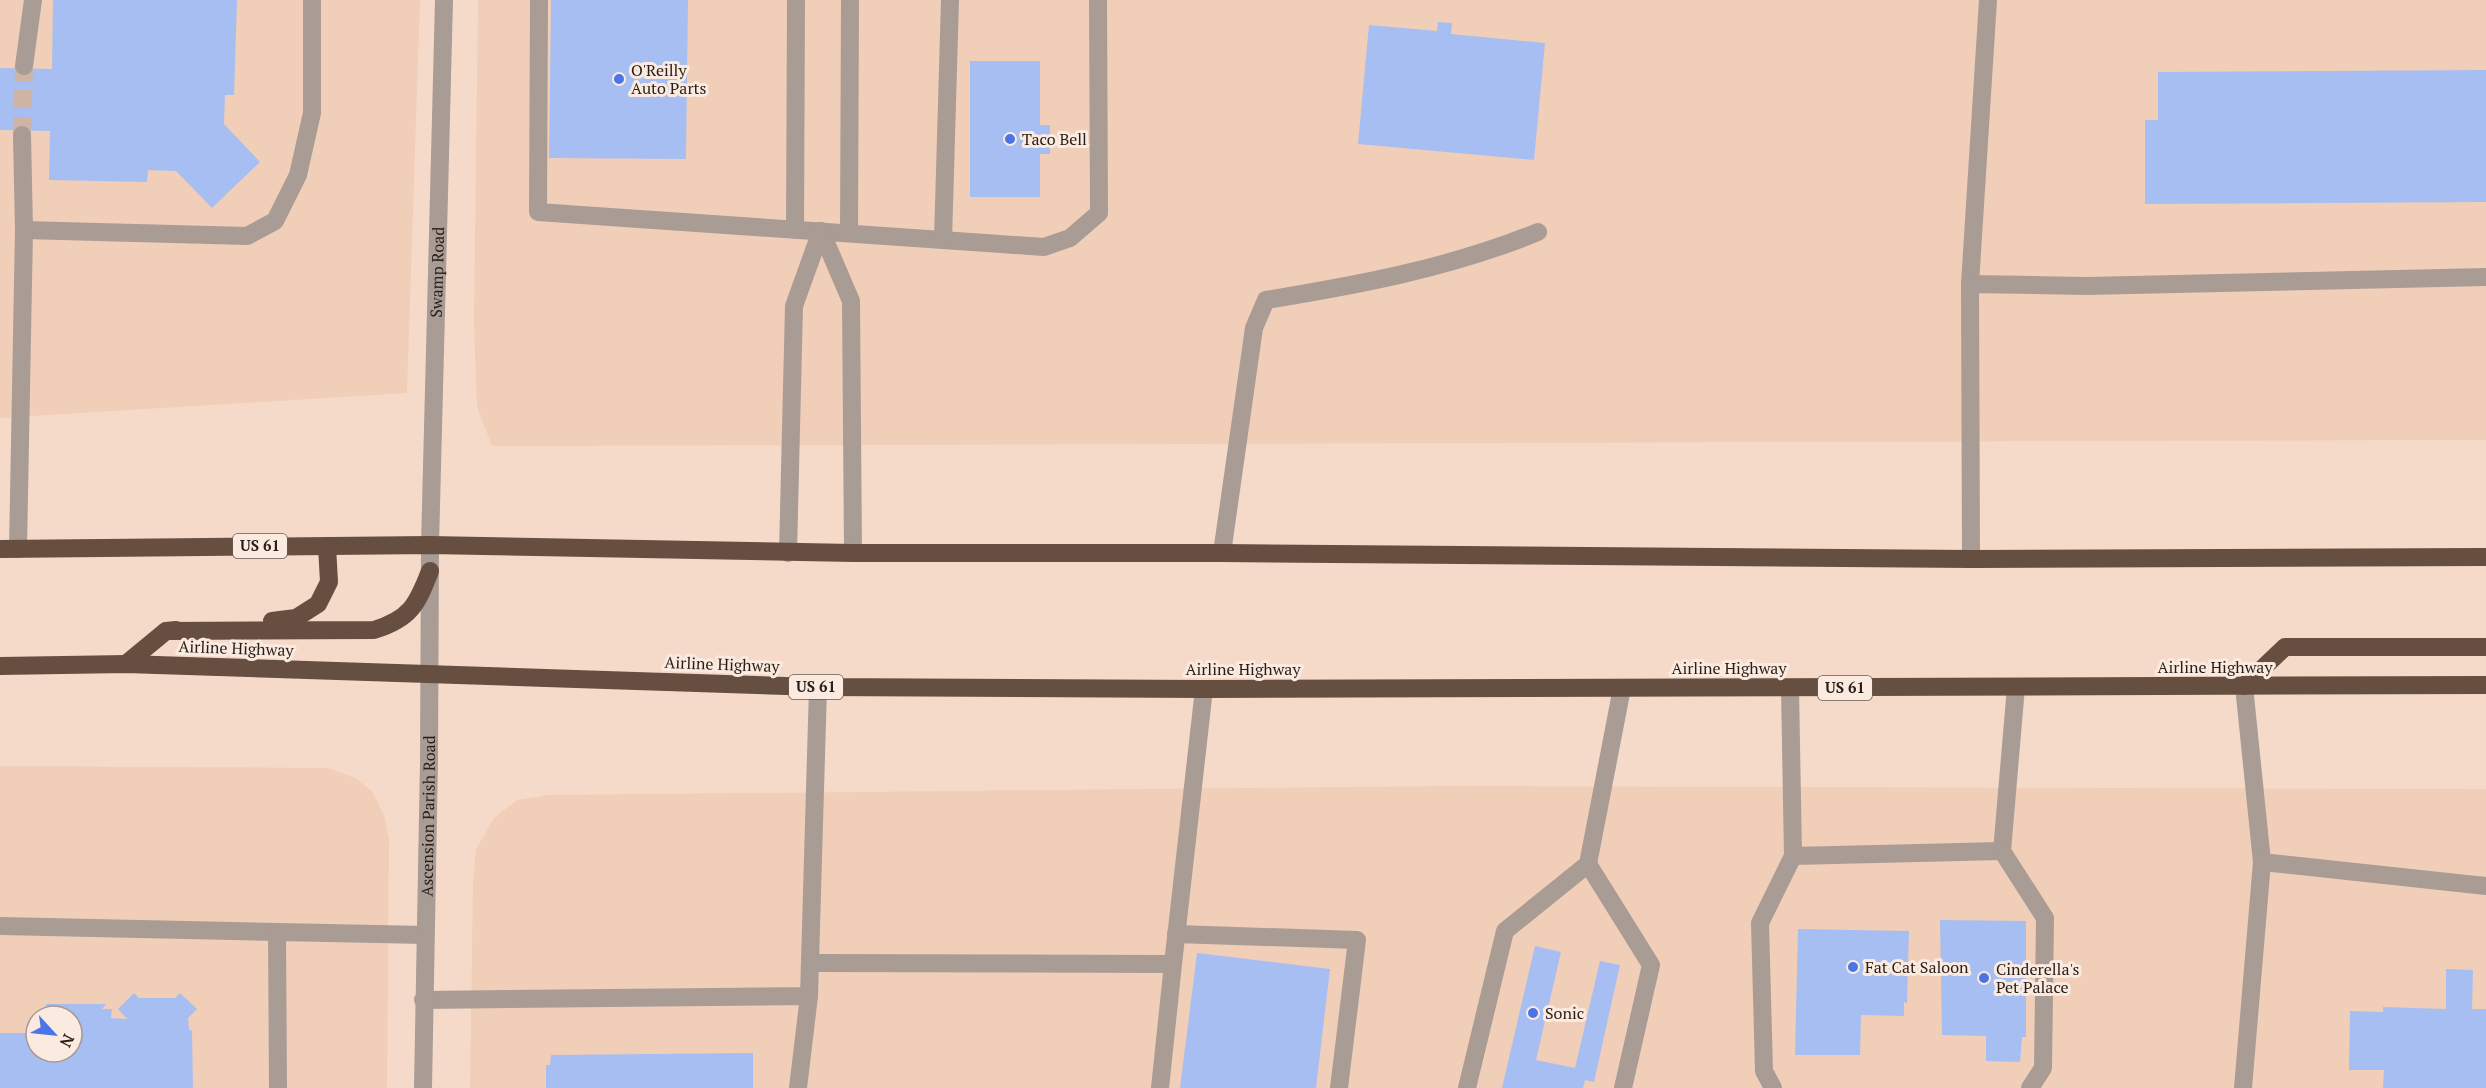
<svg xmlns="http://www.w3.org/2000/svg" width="2486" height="1088" viewBox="0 0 2486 1088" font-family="'PT Serif',serif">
<rect width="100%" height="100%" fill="#f6dac9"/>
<!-- built -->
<g fill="#f1ceb8" fill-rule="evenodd">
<path d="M0 0H420L407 393 0 418Z"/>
<path d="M478 0H2486V440L492 446 477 407 474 322Z"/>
<path d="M0 766 328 768 355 778 372 791 384 815 389 839 387 1088H0ZM36 1016H72V1052H36Z"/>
<path d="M1455 786 2486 789V1088H470L473 881 476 849 494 818 517 800 549 795Z"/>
</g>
<!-- building -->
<g fill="#a7bef2">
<path d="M53 0H237L234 95H225L224 124 260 162 212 208 176 171 148 170 147 182 49 180 50 131 0 130V68L52 69Z"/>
<path d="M551 0H688L686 159 549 158Z"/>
<path d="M1438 22 1452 23 1451 34 1545 43 1534 160 1358 144 1369 25 1437 31Z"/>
<path d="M970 61H1040V125H1050V154H1040V197H970Z"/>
<path d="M2486 70V202L2145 204V120H2158V72Z"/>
<path d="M1940 920 2026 921V1037H2022L2020 1062 1986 1061V1036L1942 1035Z"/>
<path d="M1798 929 1909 931 1907 1003 1904 1002V1016L1861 1015 1860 1055H1795Z"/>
<path d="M1535 946 1561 952 1536 1060 1575 1068 1600 961 1620 965 1594 1082 1585 1080 1583 1088H1502Z"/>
<path d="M1197 953 1330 969 1316 1088H1180Z"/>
<path d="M2446 969 2473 970 2472 1009H2486V1088H2383L2384 1070H2349L2350 1011 2383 1012V1007L2446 1009Z"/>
<path d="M134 993 139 998H175L180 993 197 1009 188 1018 189 1029 192 1031 193 1088H0V1033H36V1052H72V1016H46V1004H106L102 1009H112L111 1018 127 1019 118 1009Z"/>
<path d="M753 1053V1088H546V1065H550L551 1055Z"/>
</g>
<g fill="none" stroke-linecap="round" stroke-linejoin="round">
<!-- minor-tunnel -->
<path stroke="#cdb4a5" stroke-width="18" stroke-dasharray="18 9" stroke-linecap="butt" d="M22 135 24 66"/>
<!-- minor -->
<g stroke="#a89c95" stroke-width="18">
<path d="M539 0 538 212 1044 247 1070 238 1099 213 1098 0"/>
<path d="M24 66 33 0"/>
<path d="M24 230 247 236 275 221 298 175 312 113V0"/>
<path d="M795 230 796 0"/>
<path d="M821 231 851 301 853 553"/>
<path d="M849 233 850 0"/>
<path d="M943 240 950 0"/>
<path d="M1970 284 1988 0"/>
<path d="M18 549 24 230 22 135"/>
<path d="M788 553 794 306 821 231"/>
<path d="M1222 553 1254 328 1266 300C1358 285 1450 268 1538 232"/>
<path d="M1971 559 1970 284 2087 286 2486 277"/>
<path d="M2244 686 2262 862 2486 886"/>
<path d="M1790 688 1793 856 2002 851 2016 687"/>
<path d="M2002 851 2045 918 2043 1068 2030 1088"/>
<path d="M1588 864 1651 965 1623 1088"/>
<path d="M0 926 425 935"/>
<path d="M277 932 278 1088"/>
<path d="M1176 934 1357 940 1339 1088"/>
<path d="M810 963 1173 964 1204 689"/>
<path d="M423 1000 809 996 818 687"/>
<path id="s1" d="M423 1088 429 761 430 545 444 0"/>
<path d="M798 1088 809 996"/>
<path d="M1160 1088 1173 964"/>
<path d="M1467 1088 1505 931 1588 864 1622 688"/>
<path d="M1773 1088 1764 1071 1760 923 1793 856"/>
<path d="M2243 1088 2262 862"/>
</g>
<!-- highway -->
<g stroke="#664f40" stroke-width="18">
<path d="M0 549 430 545 853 553H1222L1971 559 2486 557"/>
<path d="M272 621 296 618 318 604 329 582 327 546"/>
<path d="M166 631 374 630C410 619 417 605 430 571"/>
<path d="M126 664 166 631 176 630"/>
<path d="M0 666 126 664 818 687 1204 689 2486 685"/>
<path d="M2244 686 2285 647H2486"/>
</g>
</g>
<!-- markers -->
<g fill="#4b74e7" stroke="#fbeae0" stroke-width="2">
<circle cx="619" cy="79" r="6"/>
<circle cx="1010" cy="139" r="6"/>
<circle cx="1853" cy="967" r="6"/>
<circle cx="1984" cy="978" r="6"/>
<circle cx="1533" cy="1013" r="6"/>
</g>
<g text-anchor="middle" stroke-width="6" stroke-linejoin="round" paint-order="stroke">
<!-- shield labels -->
<g fill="#fbeae0" stroke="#675b53" stroke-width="1.5">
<rect x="233" y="534" width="54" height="24" rx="4.5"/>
<rect x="789" y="675" width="54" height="24" rx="4.5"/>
<rect x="1818" y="676" width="54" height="24" rx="4.5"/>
</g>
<g font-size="15" font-weight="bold" fill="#281e17">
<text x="260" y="551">US 61</text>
<text x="816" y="692">US 61</text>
<text x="1845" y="693">US 61</text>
</g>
<!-- poi labels -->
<g font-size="16" fill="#281e17" stroke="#fbeae0" text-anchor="start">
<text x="631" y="76">O'Reilly<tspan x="631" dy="18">Auto Parts</tspan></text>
<text x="1022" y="145">Taco Bell</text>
<text x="1865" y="973">Fat Cat Saloon</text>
<text x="1996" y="975">Cinderella's<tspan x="1996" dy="18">Pet Palace</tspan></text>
<text x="1545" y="1019">Sonic</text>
</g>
<!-- street labels -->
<g font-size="16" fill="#281e17" stroke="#fbeae0">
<text dy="6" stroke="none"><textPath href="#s1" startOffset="816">Swamp Road</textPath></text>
<text transform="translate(236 648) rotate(2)" y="6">Airline Highway</text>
<text transform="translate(722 664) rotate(2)" y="6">Airline Highway</text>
<text x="2215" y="673">Airline Highway</text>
<text x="1729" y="674">Airline Highway</text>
<text x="1243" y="675">Airline Highway</text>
<text dy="6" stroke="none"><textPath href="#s1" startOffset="272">Ascension Parish Road</textPath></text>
</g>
</g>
<!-- north arrow -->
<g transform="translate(54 1034) rotate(117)"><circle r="28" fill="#fbeae0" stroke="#a79890" stroke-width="1.5"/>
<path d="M0-4.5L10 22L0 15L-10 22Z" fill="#4b74e7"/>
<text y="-9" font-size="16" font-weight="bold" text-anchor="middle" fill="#281e17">N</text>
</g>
</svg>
